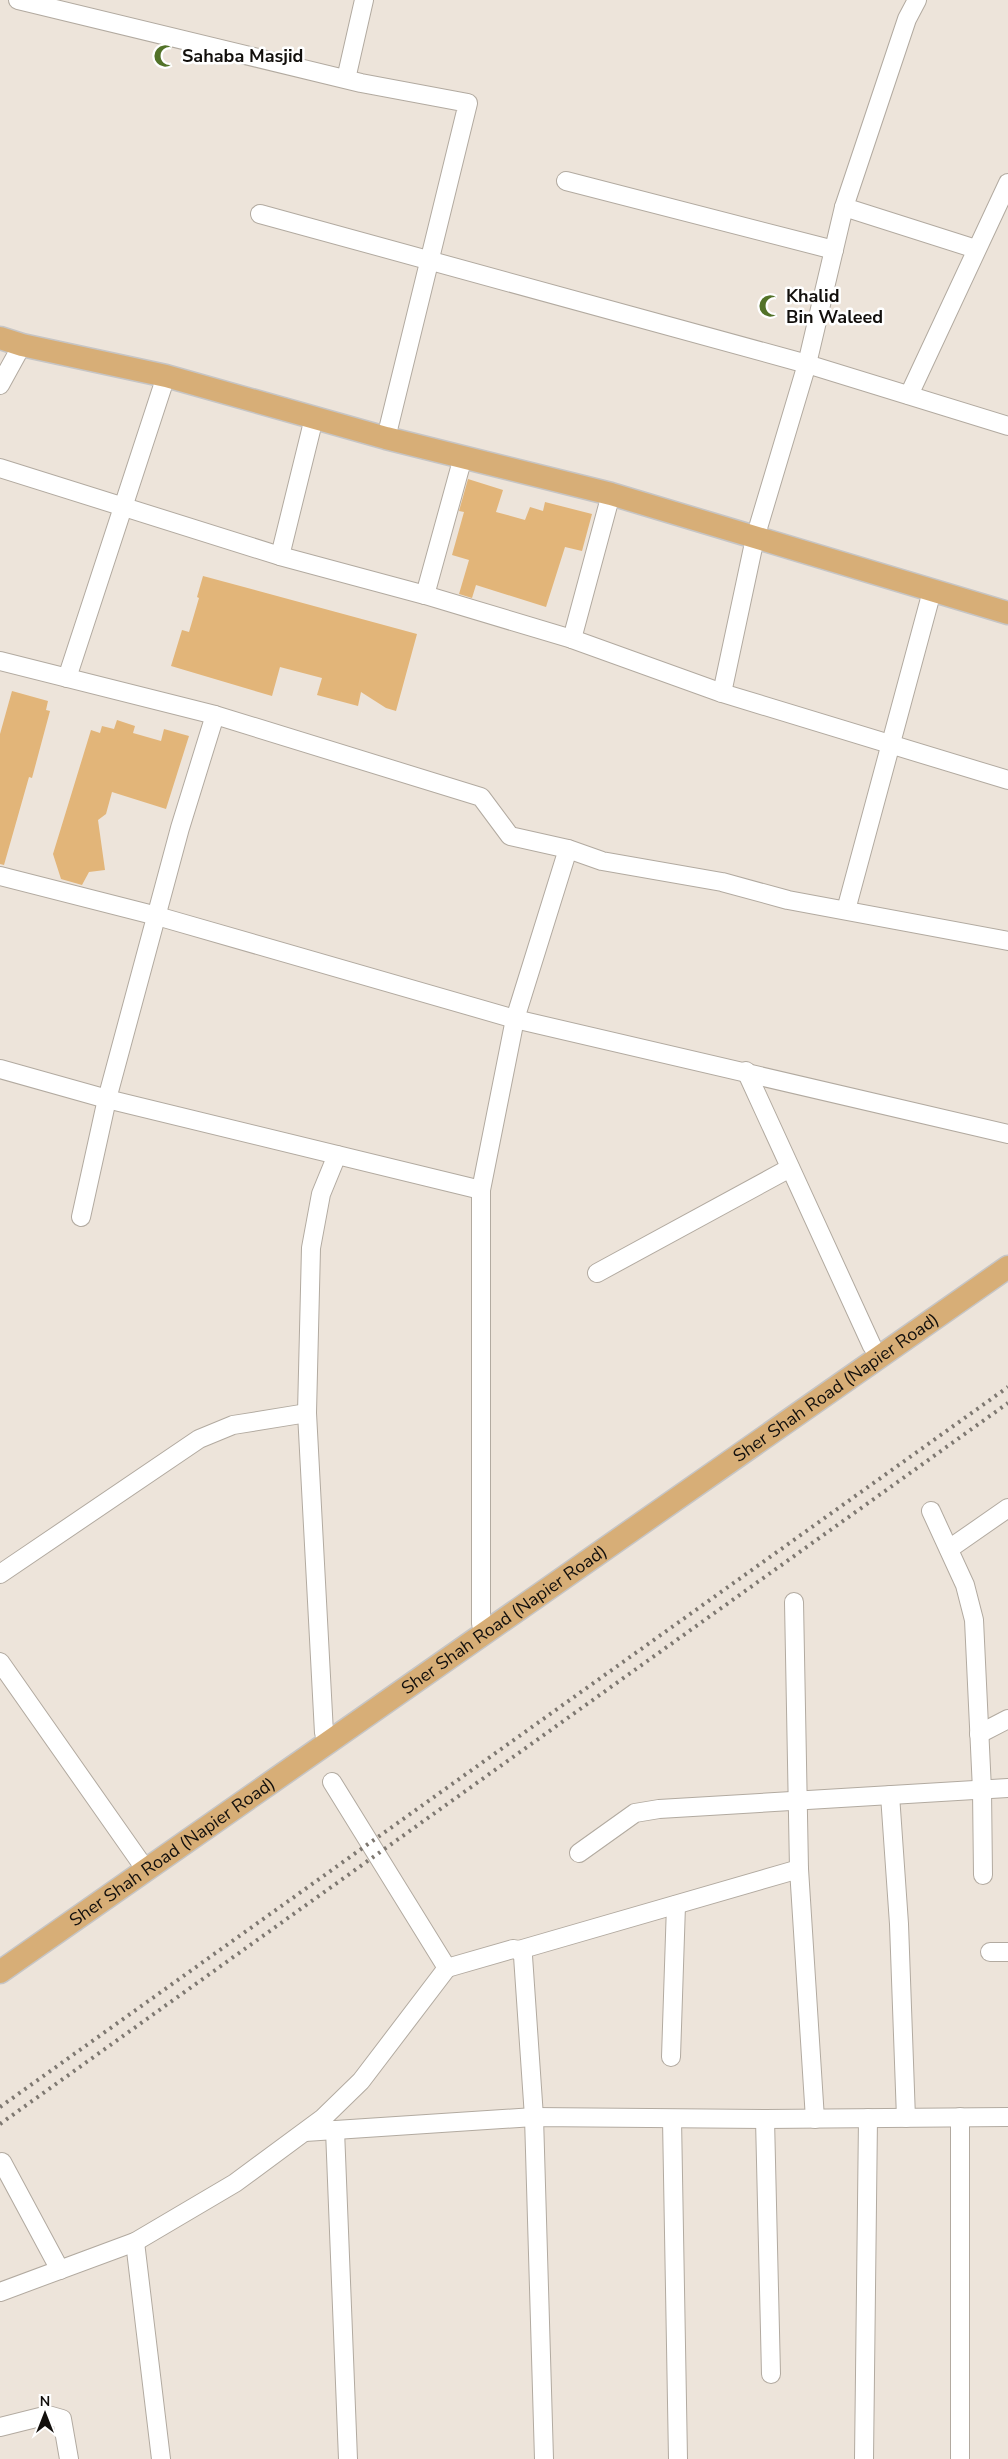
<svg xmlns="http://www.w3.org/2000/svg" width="1008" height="2459" viewBox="0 0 1008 2459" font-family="'Nunito Sans',sans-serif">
<rect width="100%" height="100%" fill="#ede4da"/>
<!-- building -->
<g fill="#e2b579">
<path d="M468 479 503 490 496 512 525 520 530 507 543 511 545 502 592 514 582 551 565 547 546 607 476 585 472 598 459 594 469 560 452 555 464 512 459 511Z"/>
<path d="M203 576 417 634 396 711 386 708 361 692 358 706 317 695 322 678 280 667 272 696 171 666 182 630 189 632 199 598 197 597Z"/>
<path d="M12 691 48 701 46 710 50 711 32 778 29 777 4 865 0 864V734Z"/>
<path d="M117 720 135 726 133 733 161 741 164 729 189 736 166 809 112 792 106 814 98 820 105 870 89 872 82 885 61 879 53 854 91 730 100 733 102 726 114 729Z"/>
</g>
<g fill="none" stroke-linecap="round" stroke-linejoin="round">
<defs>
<g id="minor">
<path d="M18 0 361 83 468 103 386 438"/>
<path d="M346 79 364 0"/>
<path d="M566 181 834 250"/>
<path d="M844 207 976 249"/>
<path d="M260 214 807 364 1008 426"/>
<path d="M0 385 22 345"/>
<path d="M909 395 1008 183"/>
<path d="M0 468 280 556 425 595 572 639 722 693 1008 780"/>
<path d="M280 556 314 418"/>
<path d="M425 595 463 457"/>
<path d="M572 639 611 494"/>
<path d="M0 661 215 715 481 797 510 836 568 849 602 861 722 882 788 900 1008 941"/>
<path d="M67 678 166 376"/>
<path d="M722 693 755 538 807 364 844 207 907 19 917 0"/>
<path d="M0 876 157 916 515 1019 1008 1134"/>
<path d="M846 910 932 591"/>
<path d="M0 1069 107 1099 481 1190"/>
<path d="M746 1071 872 1346"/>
<path d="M81 1217 107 1099 180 828 215 715"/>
<path d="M597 1273 790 1168"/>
<path d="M931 1511 965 1585 974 1620 982 1790 983 1875"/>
<path d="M949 1549 1008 1508"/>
<path d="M0 1574 199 1439 233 1425 307 1413"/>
<path d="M794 1602 799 1869 815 2119"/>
<path d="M481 1624V1190L515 1019 568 849"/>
<path d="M0 1662 141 1863"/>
<path d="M324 1733 307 1413 311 1248 321 1194 337 1155"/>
<path d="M979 1734 1008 1719"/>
<path d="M332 1782 447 1968 513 1949 519 1950 523 1956 534 2117 544 2459"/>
<path d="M890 1795 899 1924 906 2118"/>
<path d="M579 1853 635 1813 659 1809 1008 1788"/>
<path d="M519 1950 799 1869"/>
<path d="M990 1952H1008"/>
<path d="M671 2057 676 1905"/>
<path d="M960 2117V2459"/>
<path d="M672 2119 678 2459"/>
<path d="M765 2119 771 2374"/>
<path d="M335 2130 348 2459"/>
<path d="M305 2132 534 2117 765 2119 1008 2117"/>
<path d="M2 2162 60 2270"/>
<path d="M135 2242 161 2459"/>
<path d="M0 2292 135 2242 235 2183 323 2118 361 2081 447 1968"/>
<path d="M0 2427 48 2415 62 2419 69 2459"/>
<path d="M864 2459 868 2118"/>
</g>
<g id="major">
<path d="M0 338 22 345 166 376 386 438 611 494 1008 613"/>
<path id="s1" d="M0 1972 1008 1267"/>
</g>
</defs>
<!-- minor casing -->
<use href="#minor" stroke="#b2aaa0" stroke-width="20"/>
<!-- major casing -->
<use href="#major" stroke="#c6c5c5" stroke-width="25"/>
<!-- minor -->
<use href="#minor" stroke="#fff" stroke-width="18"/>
<!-- major -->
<use href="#major" stroke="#d7ae77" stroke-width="22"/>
<!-- rail -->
<g stroke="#7e7871" stroke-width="4" stroke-dasharray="2.5 5" stroke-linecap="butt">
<path d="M0 2107 1008 1387"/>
<path d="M0 2124 1008 1403"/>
</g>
</g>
<!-- icons -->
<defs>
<symbol id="mosque-bare" viewBox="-9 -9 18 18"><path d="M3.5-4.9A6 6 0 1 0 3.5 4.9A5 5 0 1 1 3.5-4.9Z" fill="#527228" stroke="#fff" stroke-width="2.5" paint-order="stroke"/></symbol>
</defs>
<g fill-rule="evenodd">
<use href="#mosque-bare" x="149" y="40" width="32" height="32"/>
<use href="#mosque-bare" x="754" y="290" width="32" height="32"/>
</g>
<g text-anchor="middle" stroke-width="5" stroke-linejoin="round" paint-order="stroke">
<!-- poi labels -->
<g font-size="18" font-weight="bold" fill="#120f0c" stroke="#fff" text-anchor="start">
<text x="182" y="62">Sahaba Masjid</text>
<text x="786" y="302">Khalid<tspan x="786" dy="21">Bin Waleed</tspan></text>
</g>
<!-- street labels -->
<g font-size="18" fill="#120f0c" stroke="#fff">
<text dy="6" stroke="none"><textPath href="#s1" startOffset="1020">Sher Shah Road (Napier Road)</textPath></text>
<text dy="6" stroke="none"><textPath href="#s1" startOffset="615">Sher Shah Road (Napier Road)</textPath></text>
<text dy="6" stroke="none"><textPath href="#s1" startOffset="210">Sher Shah Road (Napier Road)</textPath></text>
</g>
</g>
<!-- north arrow -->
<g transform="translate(45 2414)" stroke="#ffffff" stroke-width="4" paint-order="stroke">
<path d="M0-4L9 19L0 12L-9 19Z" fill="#120f0c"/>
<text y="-8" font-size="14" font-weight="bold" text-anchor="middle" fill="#120f0c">N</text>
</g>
</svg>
